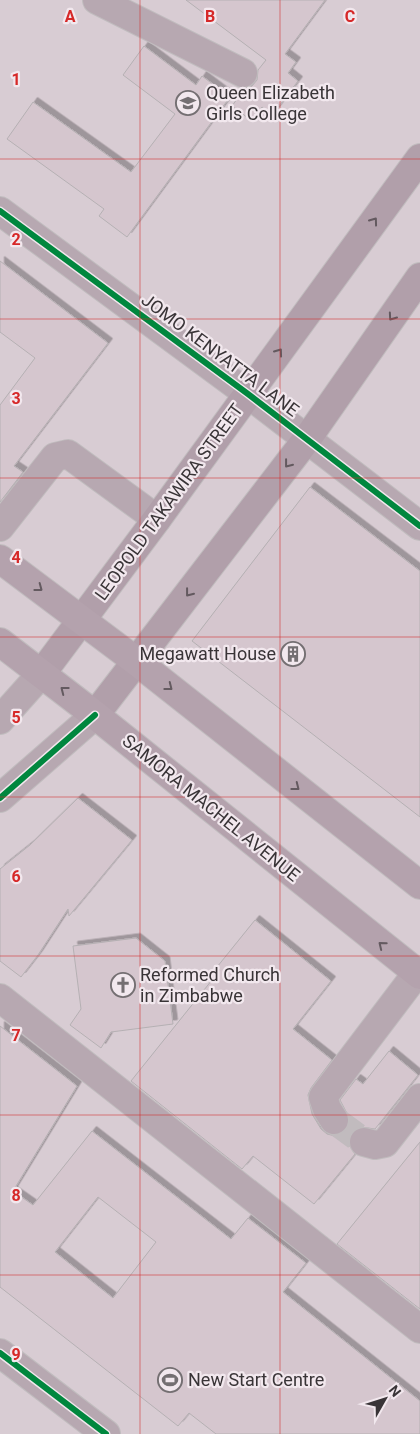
<svg xmlns="http://www.w3.org/2000/svg" width="420" height="1434" viewBox="0 0 420 1434" font-family="Roboto,sans-serif">
<defs>
<filter id="shadow"><feDropShadow dx="4.5" dy="-4.5" stdDeviation="0" flood-color="#0004"/></filter>
</defs>
<rect width="100%" height="100%" fill="#e3dde0"/>
<!-- built -->
<rect fill="#d8ccd3" x="0" y="0" width="420" height="1434"/>
<!-- building -->
<g fill="#d5c6ce" stroke="#b5b0b3" fill-rule="evenodd" filter="url(#shadow)">
<path d="M186 0H325L285 54 296 62 288 73 298 81 272 115 262 107 252 121 232 106 245 88 252 86 257 80 258 70 266 60Z"/>
<path d="M144 46 196 85 202 76 230 97 127 237 99 216 104 209 7 139 33 102 131 172 175 114 123 75Z"/>
<path d="M0 261 108 343 14 466 23 472 0 502V405L35 358 0 332Z"/>
<path d="M310 487 420 571V817L192 641Z"/>
<path d="M78 798 132 840 69 916 68 909 38 955 21 977 0 961V869L30 845Z"/>
<path d="M255 920 331 981 293 1029 332 1060 311 1088 308 1095 312 1114 321 1129 327 1134 335 1136 342 1133 348 1128 350 1119 340 1100 356 1079 363 1084 389 1051 418 1075 375 1129 361 1127 353 1131 349 1137V1145L355 1154 314 1204 253 1156 242 1169 131 1081 220 970 217 967Z"/>
<path d="M136 938 165 961 173 1024 111 1032 101 1048 70 1025 81 1009 73 946Z"/>
<path d="M0 1026 77 1086 13 1191 33 1205 92 1131 231 1239 248 1218 306 1263 283 1292 420 1401V1434H216L189 1413 178 1426 0 1287ZM98 1197 156 1242 113 1298 55 1252Z"/>
<path d="M420 1142V1309L337 1244Z"/>
</g>
<g fill="none" stroke-linecap="round" stroke-linejoin="round">
<!-- minor-tunnel -->
<path stroke="#c1bbbe" stroke-width="28" stroke-dasharray="28 14" stroke-linecap="butt" d="M334 1120 364 1142"/>
<defs>
<g id="minor">
<path d="M97 0 243 73"/>
<path d="M0 211 248 394 420 526"/>
<path d="M0 527 55 457 68 454 157 519"/>
<path d="M0 720 42 673"/>
<path d="M0 798 95 715"/>
<path d="M0 998 420 1329"/>
<path d="M334 1120 327 1109 323 1097 417 973"/>
<path d="M364 1142 375 1145 385 1143 420 1098"/>
<path d="M0 1353 106 1434"/>
</g>
<g id="major">
<path d="M42 673 157 519 420 158"/>
<path d="M95 715 307 439 420 277"/>
</g>
<g id="highway">
<path d="M0 559 136 661 420 885"/>
<path d="M0 642 95 715 420 975"/>
</g>
</defs>
<!-- minor casing -->
<use href="#minor" stroke="#c0bcbe" stroke-width="30"/>
<!-- major casing -->
<use href="#major" stroke="#c0bcbe" stroke-width="30"/>
<!-- highway casing -->
<use href="#highway" stroke="#c0bcbe" stroke-width="30"/>
<!-- minor -->
<use href="#minor" stroke="#b7a8b1" stroke-width="28"/>
<!-- major -->
<use href="#major" stroke="#b19faa" stroke-width="28"/>
<!-- highway -->
<use href="#highway" stroke="#b4a2ad" stroke-width="28"/>
<defs>
<g id="cycleway">
<path d="M0 211 248 394 420 526"/>
<path d="M0 798 95 715"/>
<path d="M0 1353 106 1434"/>
</g>
</defs>
<!-- cycleway casing -->
<use href="#cycleway" stroke="#f2e8ee" stroke-width="9"/>
<!-- cycleway -->
<use href="#cycleway" stroke="#00873e" stroke-width="6"/>
</g>
<!-- one-way arrows -->
<defs><path id="oneway-chevron" d="M-2-3.5L2.5 0L-2 3.5" fill="none" stroke-width="1.6" stroke-linecap="round" stroke-linejoin="round" transform="scale(1.25)"/></defs>
<g stroke="#63595f">
<use href="#oneway-chevron" transform="translate(374 221) rotate(-54)"/>
<use href="#oneway-chevron" transform="translate(392 317) rotate(125)"/>
<use href="#oneway-chevron" transform="translate(279 352) rotate(-54)"/>
<use href="#oneway-chevron" transform="translate(288 464) rotate(128)"/>
<use href="#oneway-chevron" transform="translate(189 593) rotate(128)"/>
</g>
<g stroke="#645a60">
<use href="#oneway-chevron" transform="translate(39 588) rotate(37)"/>
<use href="#oneway-chevron" transform="translate(169 687) rotate(38)"/>
<use href="#oneway-chevron" transform="translate(64 690) rotate(-142)"/>
<use href="#oneway-chevron" transform="translate(296 787) rotate(38)"/>
<use href="#oneway-chevron" transform="translate(382 945) rotate(-141)"/>
</g>
<!-- grid -->
<path fill="none" stroke="#d62828" stroke-width="1" stroke-opacity="0.55" d="M140 0V1434M280 0V1434M0 159H420M0 319H420M0 478H420M0 637H420M0 797H420M0 956H420M0 1115H420M0 1275H420"/>
<!-- icons -->
<defs>
<symbol id="university-ring" viewBox="-11 -11 22 22"><circle r="9.5" fill="#f2e8ee" stroke="#746f72" stroke-width="1.5"/><path d="M0-5L7-2L0 1L-7-2ZM-4 1L0 2.5L4 1V4Q0 6-4 4Z" fill="#746f72"/></symbol>
<symbol id="building-ring" viewBox="-11 -11 22 22"><circle r="9.5" fill="#f2e8ee" stroke="#746f72" stroke-width="1.5"/><path d="M-4-6H4V6H1V3H-1V6H-4ZM-2.5-4.3h1.7v1.8h-1.7ZM.8-4.3h1.7v1.8H.8ZM-2.5-1h1.7V.8h-1.7ZM.8-1h1.7V.8H.8Z" fill="#746f72"/></symbol>
<symbol id="church-ring" viewBox="-11 -11 22 22"><circle r="9.5" fill="#f2e8ee" stroke="#746f72" stroke-width="1.5"/><path d="M-1.2-6h2.4v3.5h3.3v2.4h-3.3V6h-2.4V-.1h-3.3v-2.4h3.3Z" fill="#746f72"/></symbol>
<symbol id="stadium-ring" viewBox="-11 -11 22 22"><circle r="9.5" fill="#f2e8ee" stroke="#746f72" stroke-width="1.5"/><path d="M0-5a6.5 5 0 1 0 0 10a6.5 5 0 1 0 0-10ZM-3.5-1.8h7v3.6h-7Z" fill="#746f72"/></symbol>
</defs>
<g fill-rule="evenodd">
<use href="#university-ring" x="174" y="89" width="28" height="28"/>
<use href="#building-ring" x="279" y="640" width="28" height="28"/>
<use href="#church-ring" x="109" y="971" width="28" height="28"/>
<use href="#stadium-ring" x="156" y="1366" width="28" height="28"/>
</g>
<g text-anchor="middle" stroke-width="4.5" stroke-linejoin="round" paint-order="stroke">
<!-- poi labels -->
<g font-size="18" fill="#393437" stroke="#f2e8ee" text-anchor="start">
<text x="206" y="99">Queen Elizabeth<tspan x="206" dy="21">Girls College</tspan></text>
<text x="276" y="660" text-anchor="end">Megawatt House</text>
<text x="140" y="981">Reformed Church<tspan x="140" dy="21">in Zimbabwe</tspan></text>
<text x="188" y="1386">New Start Centre</text>
</g>
<!-- street labels -->
<g font-size="18" fill="#393437" stroke="#f2e8ee">
<text transform="translate(220 355) rotate(37)" y="6">JOMO KENYATTA LANE</text>
<text transform="translate(169 502) rotate(-54)" y="6">LEOPOLD TAKAWIRA STREET</text>
<text transform="translate(211 808) rotate(39)" y="6">SAMORA MACHEL AVENUE</text>
</g>
</g>
<g font-size="16" text-anchor="middle" font-weight="bold" fill="#d62828" stroke="#f2e8ee" stroke-width="4.5" stroke-linejoin="round" paint-order="stroke">
<text x="70" y="22">A</text>
<text x="210" y="22">B</text>
<text x="350" y="22">C</text>
<text x="16" y="85">1</text>
<text x="16" y="245">2</text>
<text x="16" y="404">3</text>
<text x="16" y="563">4</text>
<text x="16" y="723">5</text>
<text x="16" y="882">6</text>
<text x="16" y="1041">7</text>
<text x="16" y="1201">8</text>
<text x="16" y="1360">9</text>
</g>
<!-- north arrow -->
<g transform="translate(385 1399) rotate(51)" stroke="#f2e8ee" stroke-width="4" paint-order="stroke">
<path d="M0-4L9 19L0 12L-9 19Z" fill="#393437"/>
<text y="-8" font-size="14" font-weight="bold" text-anchor="middle" fill="#393437">N</text>
</g>
</svg>
